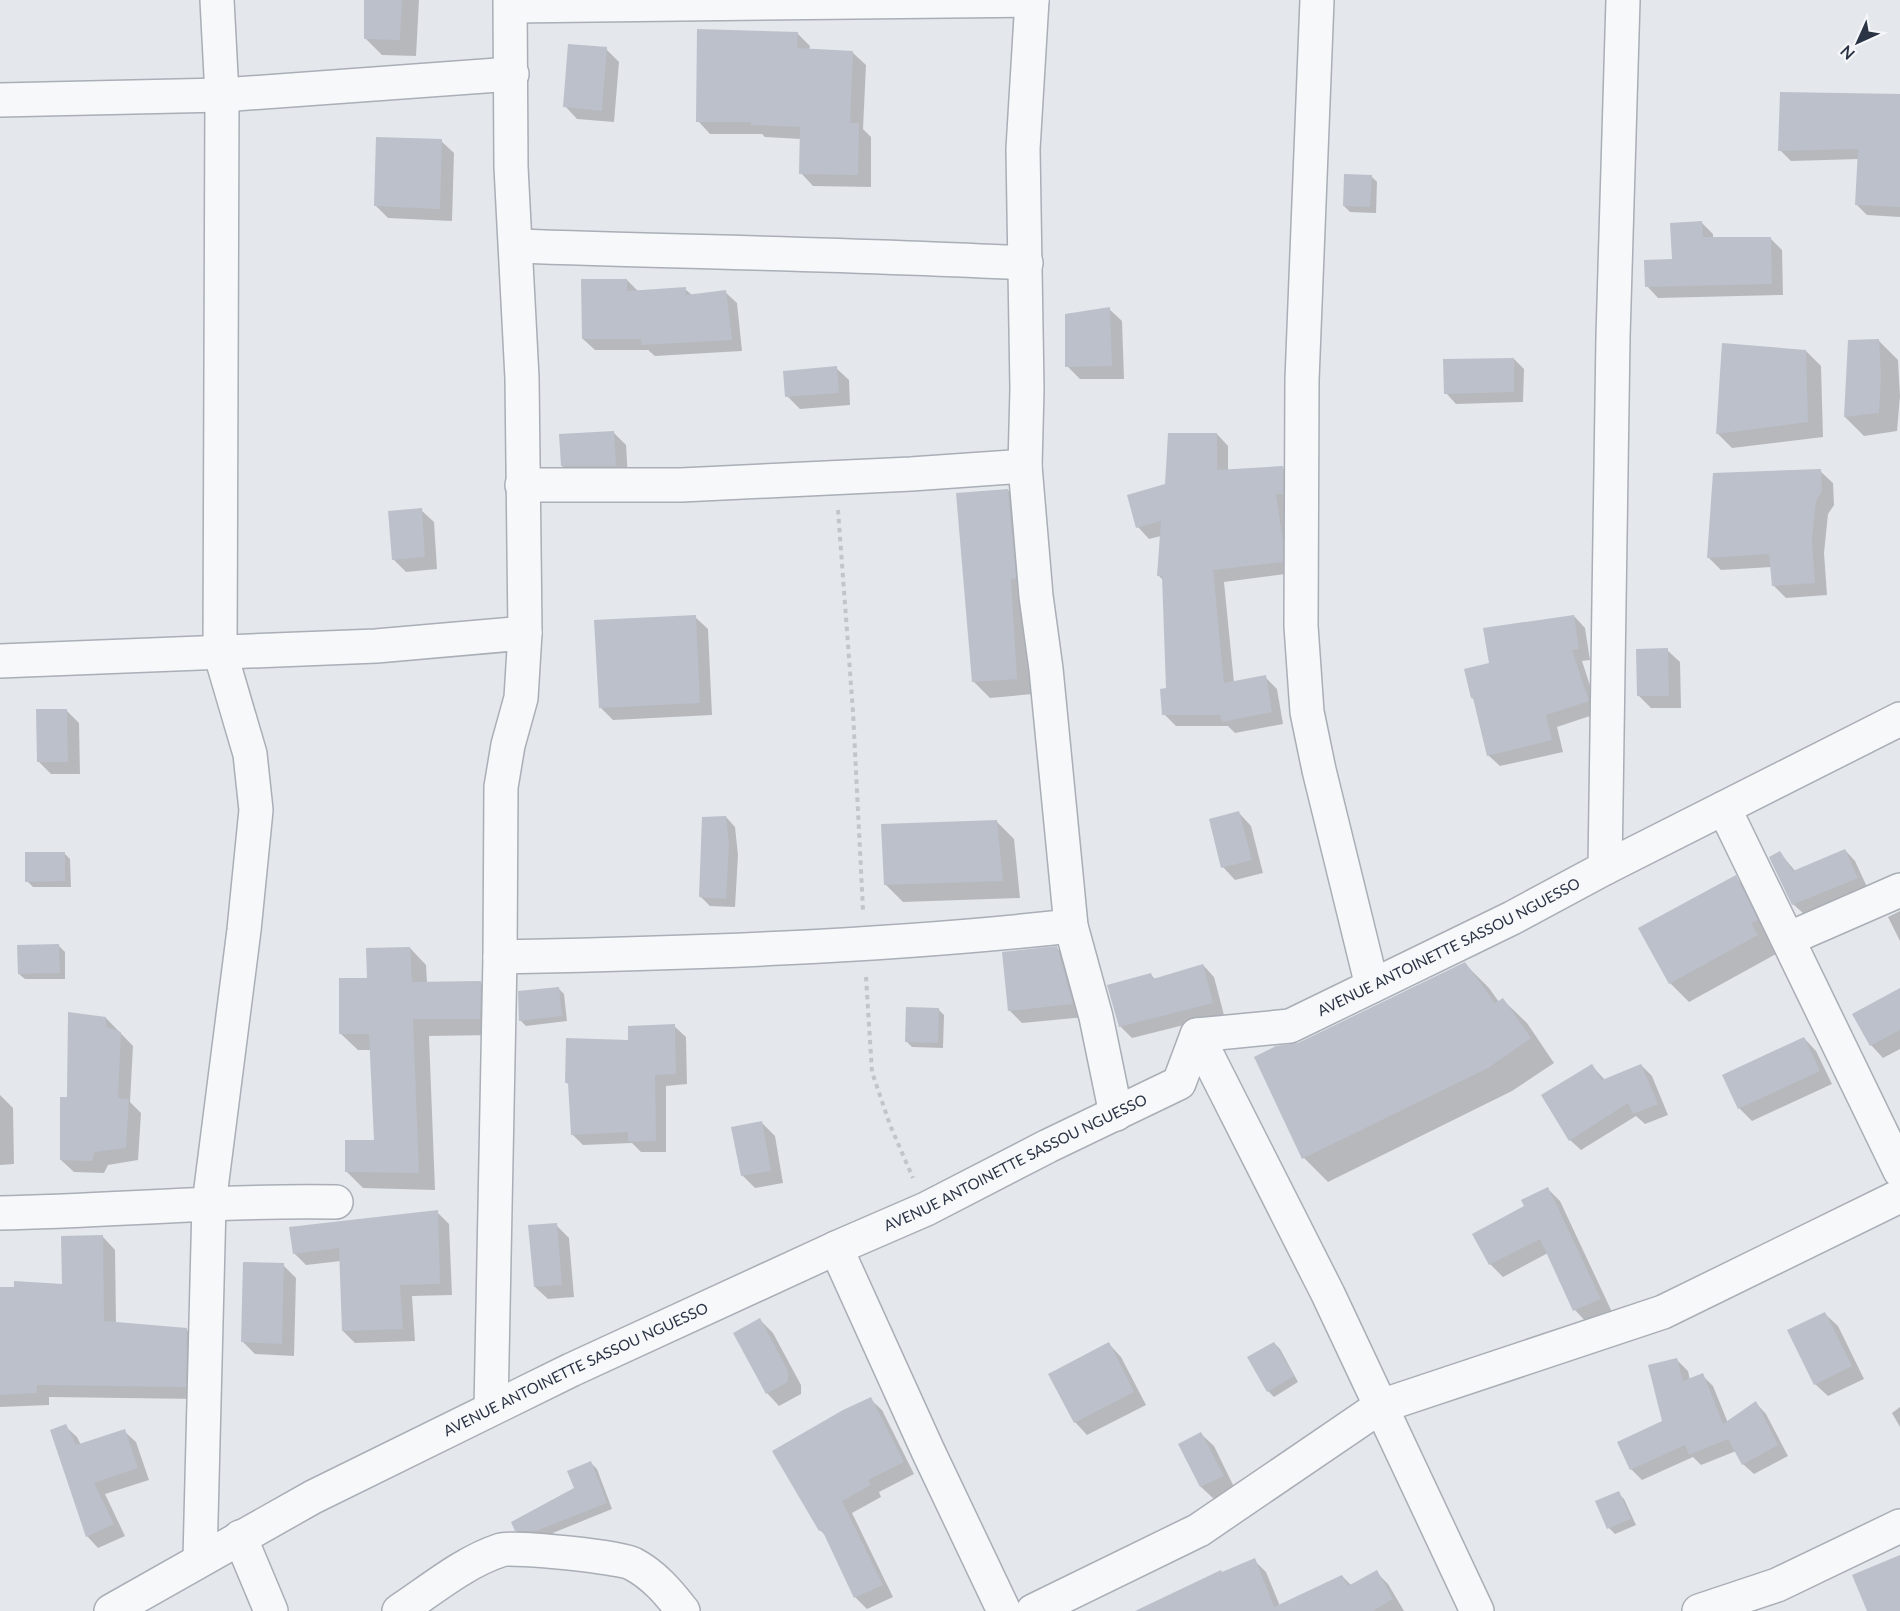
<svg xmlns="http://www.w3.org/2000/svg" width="1900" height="1611" viewBox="0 0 1900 1611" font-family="Lato,sans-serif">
<rect width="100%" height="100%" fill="#e4e7ec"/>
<!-- shadow -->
<g fill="#0003">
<path d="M365 0H419L416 56 382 55 365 38Z"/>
<path d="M797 33 810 46 809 50 853 53 866 65 863 129 871 137V187L813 186 801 173V139L765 137 762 134H710L698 121Z"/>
<path d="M606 49 619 62 614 122 577 119 565 106Z"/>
<path d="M1900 96V217L1867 215 1856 204 1859 159 1791 161 1780 150Z"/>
<path d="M441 141 454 153 452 221 388 218 375 205Z"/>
<path d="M1371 176 1377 182 1376 213 1350 212 1344 206Z"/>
<path d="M1701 222 1713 234V239L1770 238 1782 250 1783 295 1658 298 1647 286 1674 261Z"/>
<path d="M627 280 638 291 685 289 692 295 725 292 737 303 742 351 655 356 648 350H595L583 339Z"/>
<path d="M1109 309 1122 321 1124 379H1080L1067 366Z"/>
<path d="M1879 341 1898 360 1900 396 1897 431 1864 436 1845 417Z"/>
<path d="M1806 351 1821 366 1823 437 1732 448 1717 433Z"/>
<path d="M1514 359 1524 369 1523 402 1456 404 1446 393Z"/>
<path d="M836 368 849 380 850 405 800 409 787 396Z"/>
<path d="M613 432 626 445 628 478H575L562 466Z"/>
<path d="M1217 434 1228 446V471L1282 467 1294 479V573L1224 582 1234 683 1265 677 1277 689 1283 724 1235 733 1228 726H1176L1164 714 1168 690 1164 581 1159 576 1161 536 1149 539 1138 527 1166 486Z"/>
<path d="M1820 471 1833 483 1834 505 1828 514 1824 553 1827 595 1786 598 1773 585 1772 567 1721 570 1708 557Z"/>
<path d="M1008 490 1024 507 1033 694 990 698 973 681Z"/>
<path d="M421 510 434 522 437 569 406 572 393 559Z"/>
<path d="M1574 616 1585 628 1590 660 1582 661 1599 713 1557 727 1563 752 1500 766 1488 755 1475 701 1472 698 1490 664Z"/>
<path d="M695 617 708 629 712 715 613 720 600 707Z"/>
<path d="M1667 650 1680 662 1681 708H1651L1639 696Z"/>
<path d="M66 710 79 723 80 774H51L39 762Z"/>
<path d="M1239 813 1251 826 1263 873 1235 880 1223 867Z"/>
<path d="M726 817 735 827 738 855 735 907 710 906 700 896Z"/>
<path d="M996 821 1014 839 1020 898 903 902 885 884Z"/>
<path d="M1845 850 1855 861 1868 889 1804 914 1793 904 1780 853 1796 872Z"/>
<path d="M64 853 70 859 71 887H33L27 881Z"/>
<path d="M1735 877 1754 896 1776 940 1769 942 1776 954 1689 1002 1670 983Z"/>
<path d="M1900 911V941L1888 917Z"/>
<path d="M59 946 65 952V979H25L19 974Z"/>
<path d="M410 948 426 965 427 983 480 982 497 999 496 1035 429 1036 435 1190 363 1188 346 1171 375 1142 372 1050H358L341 1034 369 980Z"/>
<path d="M1057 948 1069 961 1085 1017 1022 1023 1010 1011Z"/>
<path d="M1465 964 1489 988 1499 1002 1503 1000 1527 1023 1554 1063 1512 1091 1328 1182 1304 1158 1256 1057 1299 1044Z"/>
<path d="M1203 965 1214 977 1224 1015 1132 1038 1120 1026 1151 975 1156 980Z"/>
<path d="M558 988 564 994 567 1021 526 1026 520 1020Z"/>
<path d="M1900 990V1049L1883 1058 1871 1045Z"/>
<path d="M938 1009 944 1015 943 1048 912 1047 906 1041Z"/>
<path d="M106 1018 133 1046 130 1102 141 1113 138 1160 108 1165 104 1173 74 1172 61 1160 68 1098Z"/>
<path d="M674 1026 686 1037 687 1084 666 1086V1152H641L632 1143 583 1145 572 1134 569 1085 566 1082 630 1041Z"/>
<path d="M1804 1038 1816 1051 1832 1084 1752 1121 1740 1109 1724 1076Z"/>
<path d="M1641 1065 1652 1076 1668 1115 1645 1124 1636 1116 1581 1150 1570 1140 1592 1066 1605 1080Z"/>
<path d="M0 1095 13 1108 14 1164 0 1165Z"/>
<path d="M762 1123 775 1136 783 1183 755 1188 742 1175Z"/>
<path d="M1548 1189 1560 1201 1612 1312 1587 1323 1575 1310 1548 1253 1503 1277 1490 1264 1526 1206Z"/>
<path d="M437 1212 449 1224 452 1295 412 1296 415 1341 355 1343 343 1331 341 1261 306 1265 294 1253Z"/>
<path d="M556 1225 569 1238 574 1297 548 1299 535 1287Z"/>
<path d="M103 1237 115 1250 116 1323 186 1329 199 1342 198 1399 49 1397V1405L0 1407V1289L63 1285Z"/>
<path d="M283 1265 296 1278 294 1356 255 1354 243 1342Z"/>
<path d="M1825 1314 1838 1326 1864 1379 1828 1396 1815 1384Z"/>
<path d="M760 1320 773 1333 801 1385V1394L779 1406 767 1393Z"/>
<path d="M1274 1343 1280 1349 1298 1382 1274 1397 1268 1391Z"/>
<path d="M1109 1344 1121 1357 1146 1405 1087 1435 1075 1422Z"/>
<path d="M1677 1360 1688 1371 1690 1380 1702 1375 1713 1386 1728 1423 1756 1403 1766 1414 1788 1456 1754 1474 1743 1464 1736 1451 1701 1465 1693 1457 1642 1480 1631 1469 1664 1422Z"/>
<path d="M870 1399 882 1410 914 1474 879 1492 881 1497 852 1513 893 1597 867 1609 856 1598 828 1538 820 1530Z"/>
<path d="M1900 1407V1427L1892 1413Z"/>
<path d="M65 1426 77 1437 81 1445 124 1431 136 1442 149 1480 105 1494 125 1536 98 1548 87 1536Z"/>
<path d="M1201 1434 1214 1446 1235 1489 1214 1499 1201 1487 1180 1444Z"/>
<path d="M591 1463 597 1469 612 1509 543 1537 522 1536 516 1530 576 1489Z"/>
<path d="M1618 1493 1624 1499 1636 1525 1615 1534 1609 1528Z"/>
<path d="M1254 1560 1266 1572 1280 1606 1342 1576 1352 1586 1376 1572 1388 1584 1404 1611H1139Z"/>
</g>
<!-- building -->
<g fill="#bbc0ca">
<path d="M364 0H402L400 40 364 39Z"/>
<path d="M697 29 798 32 797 48 853 51 850 123H859L858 175 799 174 800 127 751 125V122H696Z"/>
<path d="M568 44 607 47 602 111 563 107Z"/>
<path d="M1780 92 1900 94V207L1855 205 1858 149 1778 151Z"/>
<path d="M376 137 442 139 440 209 374 206Z"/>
<path d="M1344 174 1372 175 1370 207 1343 206Z"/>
<path d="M1702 221 1703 237H1771L1772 284 1645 287 1644 260 1672 259 1670 223Z"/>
<path d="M581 279H627V291L686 287V295L726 290 732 340 642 345 641 339H582Z"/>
<path d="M1110 307 1112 366 1065 367V314Z"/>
<path d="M1879 339 1881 376 1879 413 1844 417 1848 340Z"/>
<path d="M1722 343 1806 350 1808 422 1716 434Z"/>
<path d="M1514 358V392L1444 394 1443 359Z"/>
<path d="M837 366 839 393 785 397 783 371Z"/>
<path d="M614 431 616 466H561L559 434Z"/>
<path d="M1168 433H1217V470L1283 466V494H1276L1283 542V562L1213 570 1224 683 1266 675 1272 712 1222 722 1220 715H1162L1160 689 1166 688 1162 576H1157L1161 521 1136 528 1127 495 1165 484Z"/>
<path d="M1821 469 1822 491 1816 501 1812 540 1815 583 1772 586 1769 554 1707 558 1713 473Z"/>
<path d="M1008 489 1016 578 1011 579 1017 679 972 682 956 493Z"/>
<path d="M422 508 425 557 392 560 388 511Z"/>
<path d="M696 615 700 703 599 708 594 620Z"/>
<path d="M1574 615 1579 649 1572 650 1589 701 1546 715 1552 740 1487 756 1473 698H1471L1464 669 1489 663 1483 628Z"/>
<path d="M1668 648 1669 696H1637L1636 649Z"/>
<path d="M36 709H67L68 762H37Z"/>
<path d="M1239 811 1252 860 1221 868 1209 819Z"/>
<path d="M726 816 729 845 726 899 699 897 702 817Z"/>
<path d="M997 820 1003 881 884 885 881 824Z"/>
<path d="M1845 849 1858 878 1792 905 1769 857 1780 851 1793 871Z"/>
<path d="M25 852H65V881L25 882Z"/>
<path d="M1736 875 1758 920 1751 923 1758 935 1669 984 1638 928Z"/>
<path d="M59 944 60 973 18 974 17 945Z"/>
<path d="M1057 946 1073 1004 1008 1011 1002 952Z"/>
<path d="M410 947 412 982 481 981 480 1019H413L419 1173 345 1172V1140H374L369 1034H339V978H367L366 948Z"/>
<path d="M1465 962 1495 1003 1503 998 1531 1038 1488 1068 1302 1159 1254 1057 1276 1046 1298 1043Z"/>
<path d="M1203 964 1213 1003 1119 1027 1107 985 1151 973 1153 979Z"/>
<path d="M559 987 562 1016 519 1021 518 991Z"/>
<path d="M1900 988V1030L1870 1046 1852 1014Z"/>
<path d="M906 1007 939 1008 938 1043 905 1042Z"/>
<path d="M68 1012 106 1017V1027L121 1032 118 1098 129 1099 126 1148 95 1152 92 1161 60 1160V1097H67Z"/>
<path d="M675 1024 676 1074 655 1075 656 1141 628 1142V1132L571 1135 568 1083H565L566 1038 628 1040V1026Z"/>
<path d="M1804 1037 1820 1071 1738 1109 1722 1075Z"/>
<path d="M1592 1064 1602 1080 1641 1064 1658 1104 1633 1114 1628 1103 1569 1141 1541 1095Z"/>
<path d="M762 1121 771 1171 741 1176 731 1127Z"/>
<path d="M1548 1187 1601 1299 1573 1311 1540 1239 1489 1265 1472 1234 1524 1206 1521 1200Z"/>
<path d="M438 1210 440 1284 400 1285 403 1329 342 1331 339 1248 293 1254 289 1227Z"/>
<path d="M557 1223 562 1285 534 1287 528 1225Z"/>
<path d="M103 1235 104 1321 187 1328 186 1387 37 1385V1393L0 1395V1287H14V1281L62 1284 61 1236Z"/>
<path d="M243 1262 284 1263 282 1344 241 1342Z"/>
<path d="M1825 1312 1852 1366 1814 1385 1787 1330Z"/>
<path d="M760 1318 788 1371V1382L766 1394 733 1333Z"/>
<path d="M1109 1342 1134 1392 1074 1423 1048 1374Z"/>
<path d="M1274 1342 1294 1376 1267 1392 1247 1357Z"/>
<path d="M1677 1358 1683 1381 1703 1373 1723 1424 1756 1401 1778 1445 1742 1465 1728 1439 1689 1455 1685 1445 1630 1470 1617 1442 1662 1421 1648 1365Z"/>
<path d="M871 1397 904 1462 868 1480 871 1485 842 1501 883 1585 854 1598 822 1530 819 1531 772 1451 843 1410Z"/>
<path d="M66 1424 76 1445 125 1429 138 1468 94 1483 114 1524 86 1537 50 1430Z"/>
<path d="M1201 1432 1224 1476 1200 1487 1178 1444Z"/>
<path d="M591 1461 607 1503 536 1531H515L511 1522 574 1488 567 1471Z"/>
<path d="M1619 1491 1631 1519 1607 1529 1595 1501Z"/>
<path d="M1900 1555V1611H1867L1852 1575Z"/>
<path d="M1255 1558 1274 1607 1342 1575 1348 1586 1377 1570 1393 1599 1373 1611H1135L1221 1570 1222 1572Z"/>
</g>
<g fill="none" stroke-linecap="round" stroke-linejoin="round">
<defs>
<g id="minor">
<path d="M1032 0 1023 149 1027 389 1025 466 1036 596 1046 669 1071 926 1096 1017 1116 1114"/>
<path d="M1317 0 1302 380 1301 626 1307 712 1319 770 1372 986"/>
<path d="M511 6 1032 0"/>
<path d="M0 100 222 95 512 74"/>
<path d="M516 246C686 252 856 254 1026 263"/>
<path d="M522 485H681L911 474 1025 466"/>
<path d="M0 661 376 646 525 633"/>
<path d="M1724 808 1900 1171"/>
<path d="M1605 868 1613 337 1623 0"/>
<path d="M1788 939 1900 890"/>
<path d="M500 957C691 953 881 947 1071 926"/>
<path d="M1197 1035 1328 1294 1477 1611"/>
<path d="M0 1213C112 1211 224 1200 336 1202"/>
<path d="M836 1248 928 1451 1004 1611"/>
<path d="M491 1409 500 957 501 787 508 745 521 698 525 633 522 378 511 167 510 0"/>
<path d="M240 1537 271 1611"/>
<path d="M200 1559 209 1204 244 930 256 810 250 754 220 652 222 95 217 0"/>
<path id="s1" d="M111 1611 313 1497 571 1370 836 1248 926 1209 1048 1146 1179 1083 1197 1035 1290 1026 1512 918 1605 868 1900 719"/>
<path d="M399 1611C431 1590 464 1562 501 1550 514 1546 621 1557 633 1564 654 1575 669 1593 683 1611"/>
<path d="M1033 1611 1199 1530 1381 1406 1663 1312 1900 1196"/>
<path d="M1699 1611 1777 1585 1900 1526"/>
</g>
</defs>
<!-- minor casing -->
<use href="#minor" stroke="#a9aeb7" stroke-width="36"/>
<!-- path -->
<g stroke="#c2c5cb" stroke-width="4" stroke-dasharray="4.5 4.5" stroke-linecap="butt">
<path d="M838 510 853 712 863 910"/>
<path d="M866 977 872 1072 890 1125 913 1178"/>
</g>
<!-- minor -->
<use href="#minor" stroke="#f7f8fa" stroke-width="33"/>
</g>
<g text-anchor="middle" stroke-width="4.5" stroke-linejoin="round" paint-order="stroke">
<!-- street labels -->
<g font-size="15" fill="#2b3445" stroke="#f4f6f9">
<text dy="5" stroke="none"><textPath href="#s1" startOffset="1514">AVENUE ANTOINETTE SASSOU NGUESSO</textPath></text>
<text dy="5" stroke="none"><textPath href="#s1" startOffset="1010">AVENUE ANTOINETTE SASSOU NGUESSO</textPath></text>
<text dy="5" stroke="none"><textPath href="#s1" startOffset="524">AVENUE ANTOINETTE SASSOU NGUESSO</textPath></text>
</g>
</g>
<!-- north arrow -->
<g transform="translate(1858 42) rotate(225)" stroke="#f4f6f9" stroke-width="4.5" paint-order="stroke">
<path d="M0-4.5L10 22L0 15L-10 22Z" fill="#2b3445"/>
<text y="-9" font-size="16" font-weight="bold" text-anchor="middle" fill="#2b3445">N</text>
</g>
</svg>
